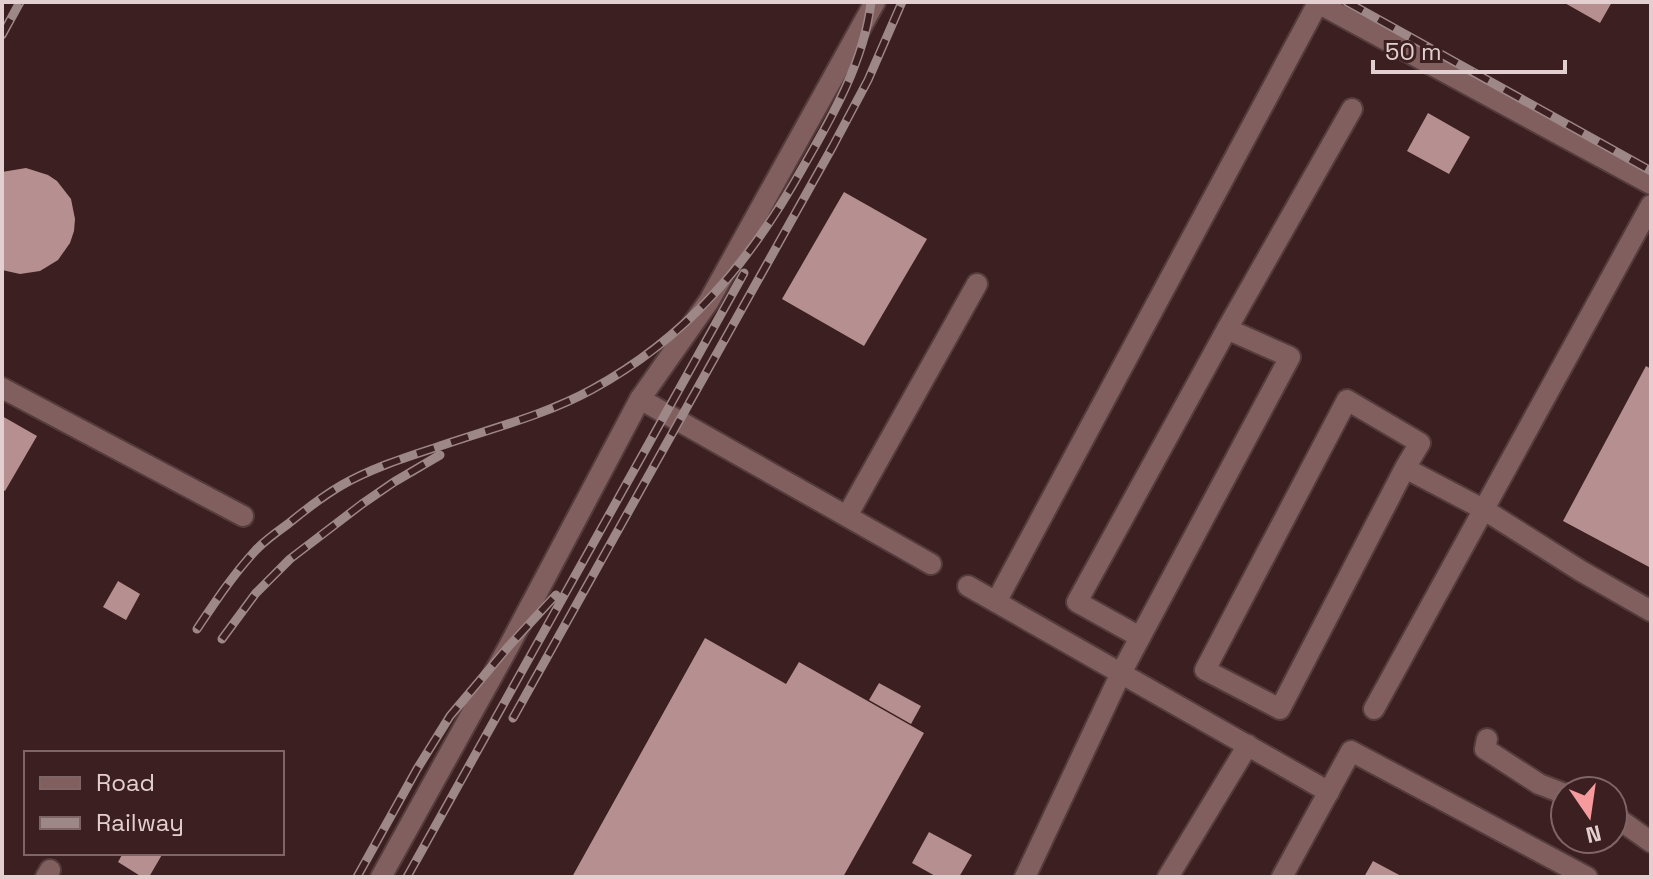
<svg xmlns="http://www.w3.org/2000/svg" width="1653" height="879" viewBox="0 0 1653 879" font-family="'Space Grotesk',sans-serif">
<rect width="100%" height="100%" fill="#3c1f20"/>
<!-- building -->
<g fill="#b69090">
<path d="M1563 2H1612L1600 23Z"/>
<path d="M1428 113 1470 137 1449 174 1407 151Z"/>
<path d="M26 168 48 175 57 181 71 199 75 219 74 231 70 243 58 260 40 271 20 274 2 270V172Z"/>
<path d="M844 192 927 239 864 346 782 299Z"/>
<path d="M1646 366 1651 369V568L1563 521Z"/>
<path d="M2 416 37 436 5 491 2 489Z"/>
<path d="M118 581 140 594 126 620 103 607Z"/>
<path d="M705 638 786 684 799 662 924 733 843 877H572Z"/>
<path d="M879 683 921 706 911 724 869 700Z"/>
<path d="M929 832 972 855 959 877H937L912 863Z"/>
<path d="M123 853H163L149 877H142L118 862Z"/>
<path d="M1373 861 1403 877H1364Z"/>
</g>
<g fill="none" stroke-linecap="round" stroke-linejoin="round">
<defs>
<g id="minor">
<path d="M1316 2 1651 184"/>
<path d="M2 388 243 516"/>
<path d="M640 399 931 564"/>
<path d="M1405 468 1280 709 1205 670 1347 400 1420 443 1405 468 1483 509 1581 571 1651 611"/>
<path d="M847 516 977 284"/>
<path d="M968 586 1329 792"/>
<path d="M996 602 1318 3"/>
<path d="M1140 637 1077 602 1227 329 1352 109"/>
<path d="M1374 709 1651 205"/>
<path d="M1487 739 1485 749 1539 784 1565 794"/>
<path d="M1613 815 1651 842"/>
<path d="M46 877 50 870"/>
<path d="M381 877 509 646 640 399 709 301 875 2"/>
<path d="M1025 877 1121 673 1290 357 1227 329"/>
<path d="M1168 877 1248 745"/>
<path d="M1282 877 1351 751 1587 877"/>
</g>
</defs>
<!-- minor casing -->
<use href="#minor" stroke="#543c3c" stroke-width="24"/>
<!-- minor -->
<use href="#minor" stroke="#815f5f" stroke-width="20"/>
<defs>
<g id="rail">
<path d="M1347 2 1651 171"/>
<path d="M2 35 20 2"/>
<path d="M197 629C215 602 233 575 255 551 264 541 277 532 288 524 305 510 323 496 342 485 375 466 414 455 449 443 497 427 547 414 591 390 688 337 749 263 802 169 832 117 864 62 871 2"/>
<path d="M222 639 256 593 290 559 362 504 394 482 440 455"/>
<path d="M513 718 833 146 868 80 902 2"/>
<path d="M357 877 417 769 450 716 509 646 556 595"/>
<path d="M407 877 744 273"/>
</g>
</defs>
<!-- rail casing -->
<use href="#rail" stroke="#9e8787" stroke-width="9"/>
<!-- rail -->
<use href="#rail" stroke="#3c1f20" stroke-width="6" stroke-dasharray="18" stroke-linecap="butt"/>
</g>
<!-- border -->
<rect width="1653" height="879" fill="none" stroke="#e3cfcf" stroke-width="8"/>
<!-- legend -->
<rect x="24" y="751" width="260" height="104" fill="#3c1f20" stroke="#7f6566" stroke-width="2"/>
<rect x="40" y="777" width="40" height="12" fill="#815f5f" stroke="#7f6566" stroke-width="2"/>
<text x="96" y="791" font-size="24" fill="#e3cfcf">Road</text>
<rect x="40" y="817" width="40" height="12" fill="#9e8787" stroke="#7f6566" stroke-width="2"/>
<text x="96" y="831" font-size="24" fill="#e3cfcf">Railway</text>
<!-- north arrow -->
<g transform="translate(1589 815) rotate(167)"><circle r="38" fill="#3c1f20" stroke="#7f6566" stroke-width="2"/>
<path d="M0-6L14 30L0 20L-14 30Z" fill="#f59b9d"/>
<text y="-12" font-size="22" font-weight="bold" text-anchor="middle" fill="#e3cfcf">N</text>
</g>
<!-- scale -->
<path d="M1373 60v12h192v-12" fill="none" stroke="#e3cfcf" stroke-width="4"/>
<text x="1385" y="60" font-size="24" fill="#e3cfcf" stroke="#3c1f20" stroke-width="6" paint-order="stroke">50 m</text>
</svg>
